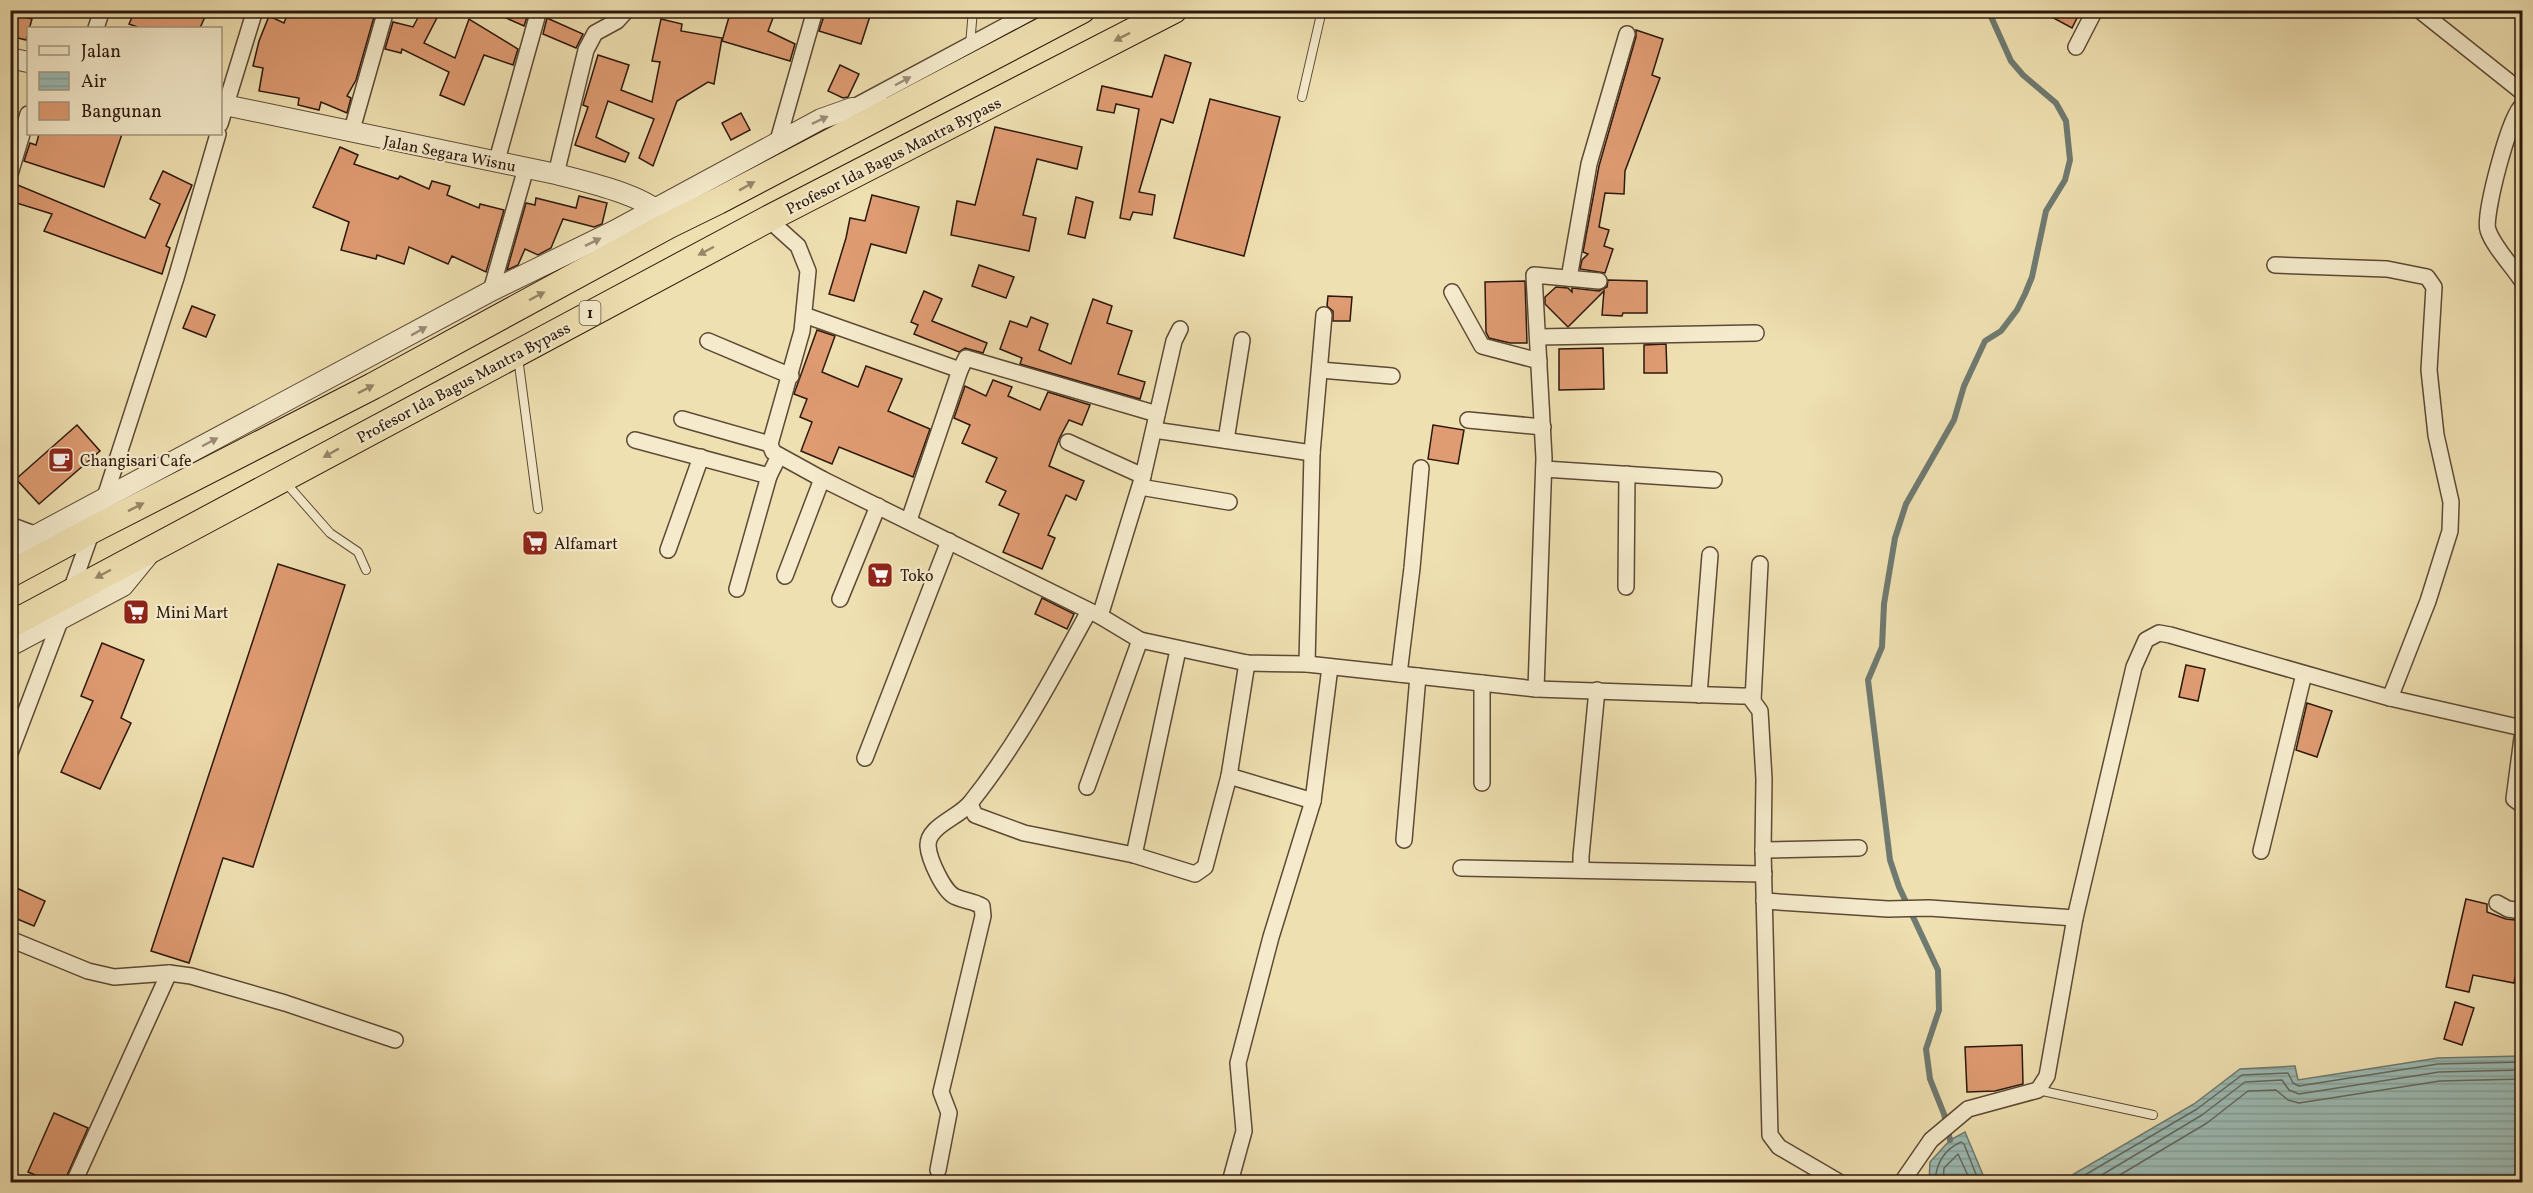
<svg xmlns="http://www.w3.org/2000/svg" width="2533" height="1193" viewBox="0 0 2533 1193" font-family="Vollkorn,serif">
<defs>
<pattern id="water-rules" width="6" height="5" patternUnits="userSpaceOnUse" patternTransform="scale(1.5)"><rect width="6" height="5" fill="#9cbbb4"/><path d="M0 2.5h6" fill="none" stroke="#87a09a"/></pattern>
</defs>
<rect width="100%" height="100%" fill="#efe0b1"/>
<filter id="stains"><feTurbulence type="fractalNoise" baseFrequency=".00333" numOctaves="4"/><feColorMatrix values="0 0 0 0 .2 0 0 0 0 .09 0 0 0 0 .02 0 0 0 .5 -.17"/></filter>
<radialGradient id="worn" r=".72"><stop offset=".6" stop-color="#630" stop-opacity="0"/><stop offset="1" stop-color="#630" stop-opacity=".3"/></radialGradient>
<!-- water -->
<g fill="url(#water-rules)" stroke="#6f7a71" stroke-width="1.5">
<path d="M2522 1056V1182H2060L2194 1104 2240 1069 2295 1066 2298 1080 2438 1058Z"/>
<path d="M1965 1132 1986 1182H1929L1930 1162 1950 1140Z"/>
</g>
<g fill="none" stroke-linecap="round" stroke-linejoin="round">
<!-- shore -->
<g stroke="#646a60" stroke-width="1.5">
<path d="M1935 1182C1936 1164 1943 1150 1961 1142L1964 1144 1979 1182"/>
<path d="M1943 1182 1944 1168 1958 1154 1971 1182"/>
<path d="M2073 1182 2197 1109 2242 1075 2288 1073 2293 1083 2299 1086 2438 1064 2522 1062"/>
<path d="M2090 1182 2202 1115 2245 1082 2282 1080 2289 1090 2299 1094 2439 1072 2522 1070"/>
<path d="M2108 1182 2207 1123 2248 1091 2276 1090 2288 1100 2299 1103 2440 1081 2522 1079"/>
</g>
<!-- stream -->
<path stroke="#6f7a71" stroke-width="6" d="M1950 1140 1944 1114 1930 1079 1926 1049 1939 1010 1938 970 1899 887 1890 860 1868 680 1882 647 1884 604 1895 538 1906 504 1954 420 1964 386 1985 341 2001 331 2017 310 2025 294 2032 277 2046 211 2065 180 2070 160 2066 121 2056 103 2023 75 2011 61 1988 10"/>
</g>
<!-- building -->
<g fill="#df9b72" stroke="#2c180d" stroke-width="1.5">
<path d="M135 10H208L200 28H140L129 24Z"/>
<path d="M289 10H376L356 80 347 96 351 98 347 113 321 102 319 110 298 105 299 98 259 91 263 68 253 66 259 41 269 16 284 23Z"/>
<path d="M422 10H441L424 43 455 58 469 19 518 49 513 65 484 55 464 105 440 95 449 72 402 49 401 53 385 49 393 22 413 27Z"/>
<path d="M488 10H528L529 11 524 26Z"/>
<path d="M731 10H776L768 31 795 44 790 61 722 41Z"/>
<path d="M826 10H872L861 44 819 31Z"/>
<path d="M2039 10H2081L2072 28Z"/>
<path d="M10 13 32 19 26 40 10 36Z"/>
<path d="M547 18 583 34 576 48 543 34Z"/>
<path d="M661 19 682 24 681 31 722 38 714 84 708 82 677 101 653 166 639 158 654 119 608 101 596 137 629 153 625 162 575 145 588 107 583 105 598 55 629 65 621 90 652 102 660 62 652 61Z"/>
<path d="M1636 30 1663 39 1652 75 1660 78 1625 171 1624 194 1605 193 1599 227 1609 230 1604 246 1613 249 1605 273 1580 269 1582 260 1588 254 1583 252 1599 166 1636 37Z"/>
<path d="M1165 55 1191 63 1173 123 1161 119 1139 192 1155 195 1152 215 1133 212 1130 220 1120 218 1139 109 1116 104 1114 113 1097 110 1102 86 1152 97Z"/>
<path d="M840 65 859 74 848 97 843 98 828 91Z"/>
<path d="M1210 99 1280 117 1244 256 1174 238Z"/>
<path d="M741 113 750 130 731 140 722 123Z"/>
<path d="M995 127 1082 147 1077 169 1037 159 1023 215 1036 218 1029 251 951 235 957 201 975 205Z"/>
<path d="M39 134H122L104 187 24 161 30 143 36 145Z"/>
<path d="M340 147 358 155 354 164 398 179 400 176 429 189 432 181 450 186 447 195 479 208 480 204 504 210 486 272 452 256 448 264 409 247 404 264 377 255 376 259 341 250 349 222 313 207Z"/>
<path d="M163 171 192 185 166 246 170 248 162 274 44 231 52 214 10 201V184L13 183 145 238 160 204 150 199Z"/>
<path d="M872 195 919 207 906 253 871 244 854 301 829 294 846 238 850 218 865 221Z"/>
<path d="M579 196 607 203 602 224 594 227 563 219 551 248 538 255 525 249 518 265 507 270 526 203 535 205 536 198 576 208Z"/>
<path d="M1076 197 1093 202 1085 238 1068 234Z"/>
<path d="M979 265 1014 277 1006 298 972 286Z"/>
<path d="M1608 280 1647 281V313H1623L1622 316 1602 315 1604 291 1568 327 1545 304V297L1556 287 1568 288 1572 292V288L1599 291 1607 287Z"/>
<path d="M1525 281 1527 343H1510L1489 338 1486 332 1485 282Z"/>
<path d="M924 291 942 299 932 321 987 343 983 353 965 348 959 352 914 334 918 325 911 322Z"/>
<path d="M1328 296 1352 297 1350 321H1333V311L1327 306Z"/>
<path d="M1093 299 1112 306 1107 323 1132 331 1118 374 1145 382 1140 399 1020 364 1022 358 1000 349 1010 321 1027 327 1031 317 1048 324 1039 350 1071 364Z"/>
<path d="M192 306 215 315 206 337 183 328Z"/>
<path d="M817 330 835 336 822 372 858 387 866 366 902 379 888 411 930 429 913 477 839 447 832 464 801 451 812 422 800 417 807 399 794 394Z"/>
<path d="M1666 344 1667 373H1644V345Z"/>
<path d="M1603 348 1604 389 1559 390V349Z"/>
<path d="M993 380 1012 387 1008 396 1040 410 1048 392 1090 405 1082 425 1069 420 1059 439 1049 466 1084 481 1076 500 1066 495 1048 535 1055 538 1042 569 1003 552 1019 514 999 505 1006 491 986 482 997 458 962 443 970 425 954 418 965 386 986 396Z"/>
<path d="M77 425 100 451 39 504 16 479Z"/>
<path d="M1433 425 1464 430 1458 464 1428 459Z"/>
<path d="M278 564 345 585 253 867 223 858 189 963 151 951Z"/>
<path d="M1042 598 1074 614 1067 629 1035 614Z"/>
<path d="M102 643 144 660 121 718 131 723 100 789 61 772 93 701 81 696Z"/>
<path d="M2186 665 2205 669 2198 701 2179 697Z"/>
<path d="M2307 703 2332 711 2317 757 2296 750Z"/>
<path d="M10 885 45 901 34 926 10 916Z"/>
<path d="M2466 899 2487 904V912L2506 919 2523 921V936L2514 983 2473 975 2469 992 2446 987Z"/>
<path d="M2455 1002 2474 1008 2462 1045 2444 1039Z"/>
<path d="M2022 1045 2023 1084 1995 1091 1967 1092 1965 1047Z"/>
<path d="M54 1113 88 1128 64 1182H52L28 1172Z"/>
</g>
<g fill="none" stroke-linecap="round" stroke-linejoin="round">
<defs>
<g id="service">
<path d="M970 45 973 10"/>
<path d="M1302 97 1322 10"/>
<path d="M518 357 538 509"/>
<path d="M286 483 330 533 358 552 366 570"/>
<path d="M2038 1090 2153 1115"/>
</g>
<g id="minor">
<path d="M2419 10 2522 92"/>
<path d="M96 28 102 10"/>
<path d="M2076 47 2095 10"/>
<path d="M2522 106C2510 114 2483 216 2488 230 2493 246 2513 267 2522 281"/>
<path d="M852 108 1035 10"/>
<path d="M220 124 255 10"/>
<path d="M351 133 386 10"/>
<path d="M777 144 814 14"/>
<path d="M497 160 539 10"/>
<path d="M10 174 28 114"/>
<path d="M556 174 586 50 595 33 617 21 627 10"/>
<path d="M768 219 798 246 808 271 802 331 770 444 773 452 822 479 1100 616 1140 640 1247 663 1307 664 1536 689 1741 696H1749L1760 711 1764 779 1763 850 1770 1135 1779 1147 1839 1182"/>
<path d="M2275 265 2387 269 2427 277 2434 287 2429 370 2436 435 2451 502 2450 531 2428 601 2390 698"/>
<path d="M1569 278 1589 164 1627 34"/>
<path d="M491 291 526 168"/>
<path d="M1452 292 1482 346 1539 361"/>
<path d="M804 315 960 370"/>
<path d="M1538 337 1756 333"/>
<path d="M708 341 791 376"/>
<path d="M1320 370 1392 376"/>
<path d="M682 419 770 444"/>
<path d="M1468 420 1543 427"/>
<path d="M1154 430 1312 453"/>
<path d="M635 440 769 476 779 456"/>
<path d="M1226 440 1242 340"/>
<path d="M1068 442 1143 476"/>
<path d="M1544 469 1714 480"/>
<path d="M1140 487 1229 502"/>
<path d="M103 503 176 278 218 134"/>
<path d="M909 520 960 370 966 358 1157 414"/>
<path d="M10 525 37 535"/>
<path d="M668 550 701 457"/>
<path d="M785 576 822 479"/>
<path d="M1626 587 1627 474"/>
<path d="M737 589 769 476"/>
<path d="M70 593 93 528"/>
<path d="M840 599 878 506"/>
<path d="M1100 616 1143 476 1174 341 1180 329"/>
<path d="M1307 664 1312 453 1324 315"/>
<path d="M1399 674 1412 568 1421 468"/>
<path d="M1482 683V783"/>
<path d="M1536 689 1544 458 1534 275 1599 281"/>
<path d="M1699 695 1710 555"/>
<path d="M1753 700 1760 564"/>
<path d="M2522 738 2514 799 2522 805"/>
<path d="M10 753 62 616"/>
<path d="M865 758 949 541"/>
<path d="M1229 776 1313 801"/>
<path d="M1087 787 1140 640"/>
<path d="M970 804 975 815 1024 833 1134 855 1195 874 1205 867 1229 776 1247 663"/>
<path d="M1404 840 1418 676"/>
<path d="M1763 850 1859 848"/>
<path d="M2261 851 2304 674"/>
<path d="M1134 855 1178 650"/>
<path d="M1461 868 1764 874"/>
<path d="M1581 870V856L1597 690"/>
<path d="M1764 901 1888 909 1929 908 2075 918"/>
<path d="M2497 903 2508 909 2522 911"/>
<path d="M10 939 88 971 114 977 169 973 191 976 285 1003 395 1040"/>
<path d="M938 1170 949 1113 941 1092 983 916 982 906C973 901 965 901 956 897 944 893 929 859 928 846 927 826 959 818 971 802 1018 743 1053 677 1089 611"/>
<path d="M74 1182 169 973"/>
<path d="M1230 1182 1244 1131 1238 1063 1271 937 1313 801 1330 667"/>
<path d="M1902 1182 1931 1140 1968 1109 2038 1090 2047 1076 2075 918 2134 667 2146 640 2159 633 2170 635 2390 698 2522 728"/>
</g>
<g id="tertiary">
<path d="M10 58 28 62"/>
<path d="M220 104 556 174C584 181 644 195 662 215"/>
<path d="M10 549 491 291 614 231 821 119 852 108H895"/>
<path d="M10 646 123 586 150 553"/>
</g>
<g id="trunk">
<path d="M10 574 92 530 373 386 669 225 718 201 1082 10"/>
<path d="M10 625 768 219 1174 10"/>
</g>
</defs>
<!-- service casing -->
<use href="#service" stroke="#5d4a36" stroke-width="10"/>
<!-- minor casing -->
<use href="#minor" stroke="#5d4a36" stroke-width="18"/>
<!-- tertiary casing -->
<use href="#tertiary" stroke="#5d4a36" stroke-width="22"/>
<!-- trunk casing -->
<use href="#trunk" stroke="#2c180d" stroke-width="28"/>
<!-- service -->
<use href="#service" stroke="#f5ebcc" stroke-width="8"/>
<!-- minor -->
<use href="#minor" stroke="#f5ebcc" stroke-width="15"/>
<!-- tertiary -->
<use href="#tertiary" stroke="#f5ebcc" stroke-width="20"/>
<!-- trunk -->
<use href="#trunk" stroke="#efe0b1" stroke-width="26"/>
</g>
<!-- one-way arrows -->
<defs><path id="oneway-solid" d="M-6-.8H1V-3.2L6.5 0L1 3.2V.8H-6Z" transform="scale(1.5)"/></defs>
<g fill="#978667">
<use href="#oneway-solid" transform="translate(1122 37) rotate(153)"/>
<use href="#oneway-solid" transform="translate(747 186) rotate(-29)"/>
<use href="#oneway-solid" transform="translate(706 251) rotate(152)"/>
<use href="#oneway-solid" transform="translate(537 296) rotate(-28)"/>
<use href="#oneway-solid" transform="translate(366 389) rotate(-27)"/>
<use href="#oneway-solid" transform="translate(331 453) rotate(151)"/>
<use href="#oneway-solid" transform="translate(136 507) rotate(-27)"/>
<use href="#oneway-solid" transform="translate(103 574) rotate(152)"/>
</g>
<g fill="#9b8c76">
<use href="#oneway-solid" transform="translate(903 81) rotate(-28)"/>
<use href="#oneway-solid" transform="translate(820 120) rotate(-25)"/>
<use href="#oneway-solid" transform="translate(593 242) rotate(-26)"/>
<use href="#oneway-solid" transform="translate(419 331) rotate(-29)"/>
<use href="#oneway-solid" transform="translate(210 442) rotate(-28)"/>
</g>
<!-- icons -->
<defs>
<symbol id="cafe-square" viewBox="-11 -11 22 22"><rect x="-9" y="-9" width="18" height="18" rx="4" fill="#8f2418" stroke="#f5ebcc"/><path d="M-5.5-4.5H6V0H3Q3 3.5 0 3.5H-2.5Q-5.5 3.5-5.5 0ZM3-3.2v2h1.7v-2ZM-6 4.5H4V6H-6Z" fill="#fff"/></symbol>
<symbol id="supermarket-square" viewBox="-11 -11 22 22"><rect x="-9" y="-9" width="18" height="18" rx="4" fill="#8f2418" stroke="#f5ebcc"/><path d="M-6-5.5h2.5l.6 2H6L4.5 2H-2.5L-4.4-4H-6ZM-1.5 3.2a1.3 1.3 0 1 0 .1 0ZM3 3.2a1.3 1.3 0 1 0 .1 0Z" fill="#fff"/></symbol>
</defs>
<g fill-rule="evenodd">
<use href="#cafe-square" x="46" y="445" width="30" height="30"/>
<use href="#supermarket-square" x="520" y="528" width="30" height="30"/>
<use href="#supermarket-square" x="865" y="560" width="30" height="30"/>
<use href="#supermarket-square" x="121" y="597" width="30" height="30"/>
</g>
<g text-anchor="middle" stroke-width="4.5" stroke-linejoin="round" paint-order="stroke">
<!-- shield labels -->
<rect fill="#f5ebcc" stroke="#685746" stroke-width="1.5" x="579.5" y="301" width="21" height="24" rx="4.5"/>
<g font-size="15" font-weight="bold" fill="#2c180d">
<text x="590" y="318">1</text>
</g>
<!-- street labels -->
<g font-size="16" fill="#2c180d" stroke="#f5ebcc">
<text transform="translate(450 153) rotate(11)" y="6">Jalan Segara Wisnu</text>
<text transform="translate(893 155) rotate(-27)" y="6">Profesor Ida Bagus Mantra Bypass</text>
<text transform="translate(463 382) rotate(-28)" y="6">Profesor Ida Bagus Mantra Bypass</text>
</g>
<!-- poi labels -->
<g font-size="16" fill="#2c180d" stroke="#f5ebcc" text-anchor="start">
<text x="80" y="466">Changisari Cafe</text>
<text x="554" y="549">Alfamart</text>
<text x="900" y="581">Toko</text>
<text x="156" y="618">Mini Mart</text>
</g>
</g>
<!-- margin -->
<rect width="2533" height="1193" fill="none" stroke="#efe0b1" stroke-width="36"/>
<rect x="12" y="12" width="2509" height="1169" fill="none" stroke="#2c180d" stroke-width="3"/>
<rect x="18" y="18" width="2497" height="1157" fill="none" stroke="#2c180d" stroke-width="1.5"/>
<!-- legend -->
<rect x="27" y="27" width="195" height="108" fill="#f5ebcc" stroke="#a59780" stroke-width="1.5"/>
<rect x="39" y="46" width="30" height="9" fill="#f5ebcc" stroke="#a59780" stroke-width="1.5"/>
<text x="81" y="57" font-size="18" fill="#2c180d">Jalan</text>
<rect x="39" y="72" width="30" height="18" fill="url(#water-rules)" stroke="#a59780" stroke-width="1.5"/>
<text x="81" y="87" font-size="18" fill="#2c180d">Air</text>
<rect x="39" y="102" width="30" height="18" fill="#df9b72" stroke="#a59780" stroke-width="1.5"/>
<text x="81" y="117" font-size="18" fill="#2c180d">Bangunan</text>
<rect width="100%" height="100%" filter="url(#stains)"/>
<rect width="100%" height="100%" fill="url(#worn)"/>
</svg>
